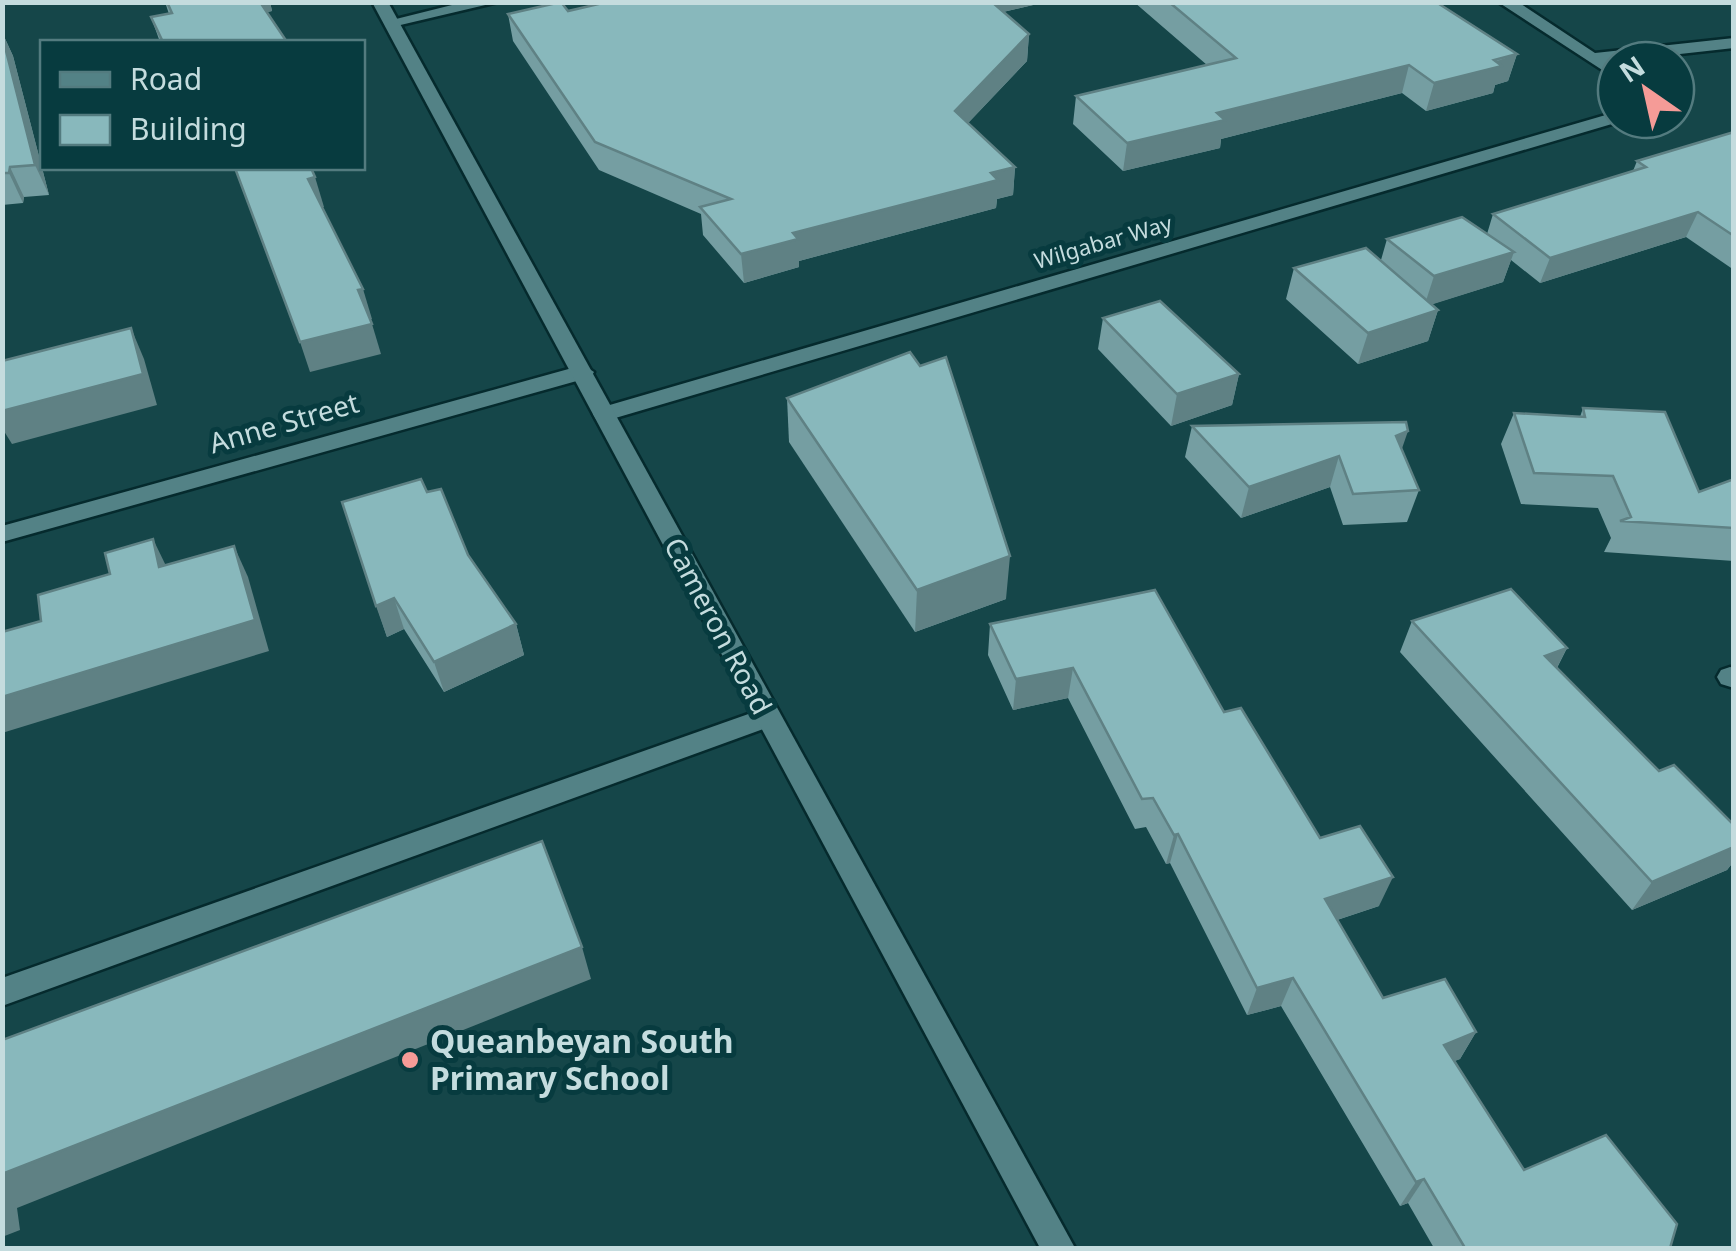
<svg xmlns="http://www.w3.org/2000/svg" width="1736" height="1251" viewBox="0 0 1736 1251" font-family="'Noto Sans',sans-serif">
<rect width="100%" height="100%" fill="#154649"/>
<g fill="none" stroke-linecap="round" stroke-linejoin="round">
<defs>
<path id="service" d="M768 707 777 710 781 717 777 724 2 1006V978Z"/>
<g id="minor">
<path d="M464 2H498L392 27 384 22Z"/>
<path d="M1498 2H1518L1595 53 1734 38V48L1608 62 1616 67V79Z"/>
<path d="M1616 112V120L1622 121 612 419H596L593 414 596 409Z"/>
<path d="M583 365 594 372 591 377 2 542V526Z"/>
<path d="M1730 667 1734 668V688L1721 684 1717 677 1721 670Z"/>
</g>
<path id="tertiary" d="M372 2H388L1075 1248H1040Z"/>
</defs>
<!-- service casing -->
<use href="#service" stroke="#052a2d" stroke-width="5"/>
<!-- minor casing -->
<use href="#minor" stroke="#052a2d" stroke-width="5"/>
<!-- tertiary casing -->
<use href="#tertiary" stroke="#052a2d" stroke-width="5"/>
<!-- service -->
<use href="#service" fill="#538286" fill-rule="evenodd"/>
<!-- minor -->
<use href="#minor" fill="#538286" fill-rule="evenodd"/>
<!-- tertiary -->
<use href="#tertiary" fill="#538286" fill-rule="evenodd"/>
</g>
<!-- wall -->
<g fill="#759ea2">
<path d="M165 2H270L272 11 267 12 287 42H160L151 17 169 14Z"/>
<path d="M607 2H1046L1003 12 1029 34 1027 61 968 123 1015 167 1013 195 997 199 996 208 799 261V267L744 283 703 235 701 214 599 170 513 41 508 14 568 11Z"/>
<path d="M1134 2H1436L1517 54 1508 81 1495 85 1493 93 1426 111 1402 93 1221 139 1220 148 1123 171 1073 124 1076 96 1207 65Z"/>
<path d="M2 32 13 56 49 195 24 197 23 203 2 205Z"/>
<path d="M1734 132V270L1686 237 1540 283 1511 260 1503 282 1432 304 1438 310 1428 341 1358 364 1286 299 1294 268 1381 260 1387 239 1487 234 1493 214 1633 171 1637 161Z"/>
<path d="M1103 318 1239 374 1232 405 1171 426 1098 349Z"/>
<path d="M787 398 1006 599 915 632 789 442Z"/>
<path d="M1583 408 1699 492 1734 479V561L1604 552 1611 538 1598 508 1521 504 1501 444 1514 413 1580 417Z"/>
<path d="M1192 426 1402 449 1419 490 1407 522 1343 525 1330 487 1241 518 1185 457Z"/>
<path d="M427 492 468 555 516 624 524 655 444 692 404 629 387 637 342 502Z"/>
<path d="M1412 621 1567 648 1557 668 1659 771 1734 825V861L1727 870 1632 910 1400 652Z"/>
<path d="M990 624 1224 712 1320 838 1379 906 1337 920 1383 998 1476 1032 1460 1059 1454 1061 1524 1170 1670 1248H1434L1408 1203 1400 1206 1281 1006 1247 1015 1170 863 1166 864 1146 827 1135 829 1068 698 1013 710 988 655Z"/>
</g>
<!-- shaded-wall -->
<g fill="#5f8184">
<path d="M254 2H270L272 11 258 15Z"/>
<path d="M978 2H1046L977 18Z"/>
<path d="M2 32 13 56 49 195 35 165Z"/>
<path d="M1029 34 1027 61 954 138 955 111Z"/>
<path d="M1517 54 1508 81 1495 85 1493 93 1426 111 1434 83Z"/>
<path d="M1409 65 1402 93 1221 139 1220 148 1123 171 1127 143 1217 113Z"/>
<path d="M10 167 24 197 23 203 9 173Z"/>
<path d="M1015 167 1013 195 997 199 996 208 799 261V267L744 283 741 254 793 233Z"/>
<path d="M315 177 324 207 317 208 308 179Z"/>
<path d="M1698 212 1686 237 1540 283 1550 258Z"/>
<path d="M1514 252 1503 282 1424 307 1434 276Z"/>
<path d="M363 289 372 319 367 320 358 290Z"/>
<path d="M1438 310 1428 341 1358 364 1368 333Z"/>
<path d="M372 324 381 354 310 372 300 342Z"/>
<path d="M131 328 144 359 157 405 12 444 2 428V411Z"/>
<path d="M1239 374 1232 405 1171 426 1177 394Z"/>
<path d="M1408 431 1397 463 1396 436Z"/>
<path d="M1339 456 1330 487 1241 518 1249 487Z"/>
<path d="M153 539 168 570 159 567Z"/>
<path d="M234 546 248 577 269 651 2 733V697Z"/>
<path d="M1010 556 1006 599 915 632 917 590Z"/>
<path d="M394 598 404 629 387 637 376 606Z"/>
<path d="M516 624 524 655 444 692 434 662Z"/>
<path d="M1567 648 1551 679 1545 656Z"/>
<path d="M1073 668 1068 698 1013 710 1016 679Z"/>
<path d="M1178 834 1170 863 1166 864 1174 835Z"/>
<path d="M1734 847V861L1727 870 1632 910 1652 882Z"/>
<path d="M1393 877 1379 906 1313 928 1325 899Z"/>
<path d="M582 947 591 979 17 1208 20 1230 2 1237V1174Z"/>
<path d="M1293 978 1281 1006 1247 1015 1257 988Z"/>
<path d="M1476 1032 1460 1059 1428 1072 1444 1045Z"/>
<path d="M1424 1179 1408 1203 1400 1206 1416 1182Z"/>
</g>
<!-- building -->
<g fill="#88b8bc" stroke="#5f8184" stroke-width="2.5">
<path d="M167 2H260L287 42H163L151 17 172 13Z"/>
<path d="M561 2 568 11 607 2H992L1029 34 955 111 1015 167 991 173 998 180 793 233 798 239 741 254 700 207 731 199 595 142 508 14Z"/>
<path d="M1169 2H1436L1517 54 1494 60 1502 66 1434 83 1409 65 1217 113 1225 120 1127 143 1076 96 1236 58Z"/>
<path d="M2 35 35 165 10 167 9 173H2Z"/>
<path d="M1734 132V236L1698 212 1550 258 1493 214 1646 167 1637 161Z"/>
<path d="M235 168H311L315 177 308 179 363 289 358 290 372 324 300 342Z"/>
<path d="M1462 217 1514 252 1434 276 1387 239Z"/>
<path d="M1366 248 1438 310 1368 333 1294 268Z"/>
<path d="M1160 301 1239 374 1177 394 1103 318Z"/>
<path d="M131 328 143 374 2 411V361Z"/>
<path d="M910 352 920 366 946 357 1010 556 917 590 787 398Z"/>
<path d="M1583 408 1665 412 1699 492 1734 479V528L1620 521 1631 517 1613 476 1534 473 1514 413 1585 417Z"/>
<path d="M1406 422 1408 431 1396 436 1419 490 1353 494 1339 456 1249 487 1192 426Z"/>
<path d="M421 479 427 492 441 489 468 555 516 624 434 662 394 598 376 606 342 502Z"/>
<path d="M153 539 159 567 234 546 255 620 2 697V632L41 621 38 595 110 574 105 553Z"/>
<path d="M1511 589 1567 648 1545 656 1659 771 1674 765 1734 825V847L1652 882 1412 621Z"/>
<path d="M1155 590 1224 712 1241 708 1320 838 1360 826 1393 877 1325 899 1383 998 1445 979 1476 1032 1444 1045 1524 1170 1606 1135 1677 1224 1670 1248H1465L1424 1179 1416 1182 1293 978 1257 988 1178 834 1174 835 1153 798 1142 799 1073 668 1016 679 990 624Z"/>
<path d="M542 841 582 947 2 1174V1040Z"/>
</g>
<!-- markers -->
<circle fill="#f59b97" stroke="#073b3f" stroke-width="4" cx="410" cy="1060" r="10"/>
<g text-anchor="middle" stroke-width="10" stroke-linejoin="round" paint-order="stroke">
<!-- far-street labels -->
<g font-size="22" fill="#c4dcde" stroke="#073b3f">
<text transform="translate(1103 242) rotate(-16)" y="8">Wilgabar Way</text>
</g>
<!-- street labels -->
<g font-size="28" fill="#c4dcde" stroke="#073b3f">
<text transform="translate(284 423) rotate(-16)" y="10">Anne Street</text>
<text transform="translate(718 626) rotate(62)" y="10">Cameron Road</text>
</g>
<!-- near-poi labels -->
<g font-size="32" font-weight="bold" fill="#c4dcde" stroke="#073b3f" text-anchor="start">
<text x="430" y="1053">Queanbeyan South<tspan x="430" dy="37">Primary School</tspan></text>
</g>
</g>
<!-- border -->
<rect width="1736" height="1251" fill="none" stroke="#c4dcde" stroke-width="10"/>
<!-- legend -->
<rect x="40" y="40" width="325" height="130" fill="#073b3f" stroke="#537b7f" stroke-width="2.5"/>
<rect x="60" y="72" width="50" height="15" fill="#538286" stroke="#537b7f" stroke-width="2.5"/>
<text x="130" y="90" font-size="30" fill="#c4dcde">Road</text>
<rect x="60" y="115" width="50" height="30" fill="#88b8bc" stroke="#537b7f" stroke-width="2.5"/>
<text x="130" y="140" font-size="30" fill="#c4dcde">Building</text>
<!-- north arrow -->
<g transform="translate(1646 90) rotate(326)"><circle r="48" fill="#073b3f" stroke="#537b7f" stroke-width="2.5"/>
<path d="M0-8L18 38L0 25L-18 38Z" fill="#f59b97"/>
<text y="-15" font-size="28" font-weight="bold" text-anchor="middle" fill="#c4dcde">N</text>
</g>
</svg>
